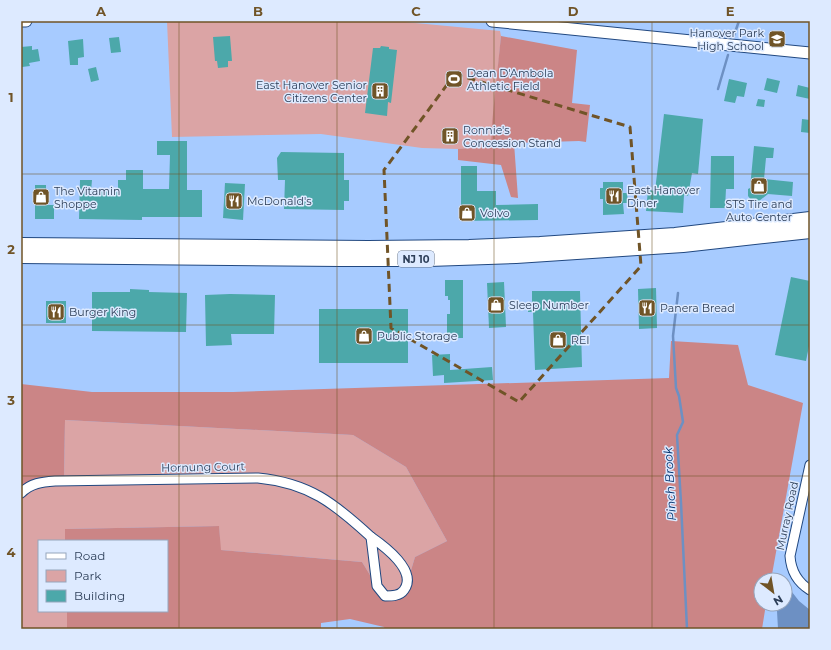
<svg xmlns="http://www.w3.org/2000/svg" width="831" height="650" viewBox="0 0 831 650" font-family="Montserrat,sans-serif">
<rect width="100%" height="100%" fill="#a7cbff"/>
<!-- green -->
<g fill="#dba4a5">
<path d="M167 21H394L500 31 501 36 491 148 458 149 422 148 321 134 172 137Z"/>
<path d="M65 420 353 435 406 467 447 541 415 557 403 597 383 596 362 562 220 550 219 526 65 529V541H39V611H67V629H21V485L27 488 64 481Z"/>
</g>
<!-- forest -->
<g fill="#cb8586">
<path d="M501 36 577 50 572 103 590 105 586 142 579 141 514 143 518 198 511 197 501 165 458 160V149L491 147 492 123Z"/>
<path d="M671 341 738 345 748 385 803 403 771 580H761V604H766L762 629H385L384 627 350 619 321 623V629H67V611H167V541H65V529L219 526 221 550 362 562 383 596 403 597 415 557 447 541 406 467 353 435 65 420 64 481 27 488 21 485V384L92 392H233L669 378Z"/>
</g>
<!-- water -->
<path fill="#6d90c3" d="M788 590 792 592 799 601 810 610V629H778L777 611 779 604H785V591Z"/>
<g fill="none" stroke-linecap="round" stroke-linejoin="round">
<!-- stream -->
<g stroke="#6d90c3" stroke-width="2.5">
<path d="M733 38 739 21"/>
<path d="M718 89 728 55"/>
<path d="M678 293 673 336 676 388 679 396 683 422 677 435 681 503 687 629"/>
</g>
</g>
<!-- building -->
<g fill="#4ca8aa">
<path d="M230 36 232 61H228V67L218 68 217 61H215L213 37Z"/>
<path d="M119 37 121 52 111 53 109 38Z"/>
<path d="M83 39 84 57 78 58V65H70L68 41Z"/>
<path d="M32 46V50L38 49 40 61 29 63 30 66 22 67 21 47Z"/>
<path d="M381 46 389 47V49L397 50 391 103 388 102 387 116 365 113 373 48H380Z"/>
<path d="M96 67 99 80 91 82 88 69Z"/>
<path d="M767 78 780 81 777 93 764 90Z"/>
<path d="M729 79 747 83 744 97 737 96 735 103 724 101Z"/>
<path d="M798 85 810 88V99L796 96Z"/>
<path d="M758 99 765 100 764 107 756 106Z"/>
<path d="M664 114 703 119 698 174 692 173 688 196 684 195 683 213 646 211 648 190 655 191Z"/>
<path d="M802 119 810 120V133L801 132Z"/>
<path d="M445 130 455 131V141H444Z"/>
<path d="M157 141H187V190H202V217H142V220L79 219 80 180H92L91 191 118 192V180H126V170H143V189H169L170 155H157Z"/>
<path d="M754 146 774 148 773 158H766L764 179 793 182 792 196 768 194 759 201H752L748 196V189L750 188Z"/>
<path d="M281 152 344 153V180H349V201H344V210L284 209 285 180H278L277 158Z"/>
<path d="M711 156H734V189H726L725 208H710Z"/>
<path d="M461 166H477V191H496V205L538 204V220L461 221Z"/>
<path d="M603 182H623V193H627L628 203H623L624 214 603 215V199H600V188H603Z"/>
<path d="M225 183 245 184 243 220 223 218Z"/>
<path d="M35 185H46V190H48V205H54V219H35Z"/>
<path d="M791 277 810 281V341L806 361 775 355Z"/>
<path d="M445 280H463V338H447V314H450V300H448V296H445Z"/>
<path d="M504 282 506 327 489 328 487 283Z"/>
<path d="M656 288 657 328 639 329 638 289Z"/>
<path d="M130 289 149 290V292L187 293 186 332 92 331V292H130Z"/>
<path d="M532 291H580L582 367 535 370 533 312H528V305H532Z"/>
<path d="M230 294 275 295 274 334H231L232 345 206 346 205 295Z"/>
<rect x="46" y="301" width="20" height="22"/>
<rect x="319" y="309" width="89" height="54"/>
<path d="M450 354V370L492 367 493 380 444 383V375L433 376 432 355Z"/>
</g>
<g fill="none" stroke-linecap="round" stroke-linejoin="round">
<defs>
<g id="minor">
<path d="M810 465 790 556C791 571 797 582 810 590"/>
<path d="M21 493C31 483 42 482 55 481L258 478C309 483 334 503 371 537"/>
<path d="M371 537C384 546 418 571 404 590 400 596 392 596 385 596L377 586Z"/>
</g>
<g id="tertiary">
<path d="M21 21H26"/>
<path d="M492 21 810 53"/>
</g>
<g id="primary">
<path d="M21 245 368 248 469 247 540 244 675 235 810 219"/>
<path d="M21 256 341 259H429L516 256 683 245 810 231"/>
</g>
</defs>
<!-- minor casing -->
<use href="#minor" stroke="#214880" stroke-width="11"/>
<!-- tertiary casing -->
<use href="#tertiary" stroke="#214880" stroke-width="13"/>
<!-- primary casing -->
<use href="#primary" stroke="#214880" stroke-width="16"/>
<!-- minor -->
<use href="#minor" stroke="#fff" stroke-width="9"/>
<!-- tertiary -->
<use href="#tertiary" stroke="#fff" stroke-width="11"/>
<!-- primary -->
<use href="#primary" stroke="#fff" stroke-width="14"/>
</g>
<!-- marked area -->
<path fill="none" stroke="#705427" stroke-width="3" stroke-dasharray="8 5" stroke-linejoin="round" d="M455 74 630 127 641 266 519 402 391 328 384 170Z"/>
<!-- grid -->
<path fill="none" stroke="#705427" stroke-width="1" stroke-opacity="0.55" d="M179 21V629M337 21V629M494 21V629M652 21V629M21 174H810M21 325H810M21 476H810"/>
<!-- icons -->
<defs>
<symbol id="school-square" viewBox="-11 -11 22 22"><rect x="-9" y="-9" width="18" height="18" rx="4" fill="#705427" stroke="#ddeaff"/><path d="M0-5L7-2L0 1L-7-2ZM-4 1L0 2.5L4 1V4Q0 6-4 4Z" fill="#fff"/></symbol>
<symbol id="stadium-square" viewBox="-11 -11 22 22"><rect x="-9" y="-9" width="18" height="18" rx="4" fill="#705427" stroke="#ddeaff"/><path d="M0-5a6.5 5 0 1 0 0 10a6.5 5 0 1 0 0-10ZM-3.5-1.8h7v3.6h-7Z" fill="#fff"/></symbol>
<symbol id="building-square" viewBox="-11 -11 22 22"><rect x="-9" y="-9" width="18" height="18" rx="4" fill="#705427" stroke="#ddeaff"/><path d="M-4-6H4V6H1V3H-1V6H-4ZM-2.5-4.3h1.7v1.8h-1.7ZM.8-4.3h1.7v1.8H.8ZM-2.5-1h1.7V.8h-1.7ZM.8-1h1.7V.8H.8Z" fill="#fff"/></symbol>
<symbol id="shop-square" viewBox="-11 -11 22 22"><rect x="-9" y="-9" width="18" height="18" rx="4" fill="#705427" stroke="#ddeaff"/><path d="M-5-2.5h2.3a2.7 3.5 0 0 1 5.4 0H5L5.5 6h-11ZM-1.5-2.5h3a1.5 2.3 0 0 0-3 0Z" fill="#fff"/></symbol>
<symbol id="restaurant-square" viewBox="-11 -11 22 22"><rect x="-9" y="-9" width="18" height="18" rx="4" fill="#705427" stroke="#ddeaff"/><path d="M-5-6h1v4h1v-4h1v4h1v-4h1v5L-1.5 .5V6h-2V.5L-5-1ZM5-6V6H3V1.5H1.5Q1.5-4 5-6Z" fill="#fff"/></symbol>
</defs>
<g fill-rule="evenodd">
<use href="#school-square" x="767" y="29" width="20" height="20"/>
<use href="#stadium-square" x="444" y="69" width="20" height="20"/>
<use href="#building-square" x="370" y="81" width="20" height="20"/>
<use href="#building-square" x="440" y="126" width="20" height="20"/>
<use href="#shop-square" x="749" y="176" width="20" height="20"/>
<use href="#restaurant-square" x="604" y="186" width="20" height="20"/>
<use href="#shop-square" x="31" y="187" width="20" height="20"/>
<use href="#restaurant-square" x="224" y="191" width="20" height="20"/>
<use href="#shop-square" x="457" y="203" width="20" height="20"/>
<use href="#shop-square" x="486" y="295" width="20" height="20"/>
<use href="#restaurant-square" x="637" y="298" width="20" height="20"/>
<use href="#restaurant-square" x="46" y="302" width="20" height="20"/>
<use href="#shop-square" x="354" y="326" width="20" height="20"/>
<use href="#shop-square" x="548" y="330" width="20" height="20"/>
</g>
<g text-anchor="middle" stroke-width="3" stroke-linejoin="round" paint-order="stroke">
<!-- shield labels -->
<rect fill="#ddeaff" stroke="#61728a" stroke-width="1" x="398" y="251" width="36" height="16" rx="3"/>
<g font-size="10" font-weight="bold" fill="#2c3e58">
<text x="416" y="263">NJ 10</text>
</g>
<!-- poi labels -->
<g font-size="11" fill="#2c3e58" stroke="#ddeaff" text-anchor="start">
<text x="764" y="37" text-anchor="end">Hanover Park<tspan x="764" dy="13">High School</tspan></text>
<text x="467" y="77">Dean D'Ambola<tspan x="467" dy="13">Athletic Field</tspan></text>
<text x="367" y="89" text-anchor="end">East Hanover Senior<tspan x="367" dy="13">Citizens Center</tspan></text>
<text x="463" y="134">Ronnie's<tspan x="463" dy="13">Concession Stand</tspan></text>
<text x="627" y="194">East Hanover<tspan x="627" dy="13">Diner</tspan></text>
<text x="54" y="195">The Vitamin<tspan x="54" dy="13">Shoppe</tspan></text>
<text x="247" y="205">McDonald's</text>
<text x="759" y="208" text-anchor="middle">STS Tire and<tspan x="759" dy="13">Auto Center</tspan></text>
<text x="480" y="217">Volvo</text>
<text x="509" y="309">Sleep Number</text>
<text x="660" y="312">Panera Bread</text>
<text x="69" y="316">Burger King</text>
<text x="377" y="340">Public Storage</text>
<text x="571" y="344">REI</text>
</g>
<!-- street labels -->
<g font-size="11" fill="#2c3e58" stroke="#ddeaff">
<text transform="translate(203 467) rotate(-1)" y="4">Hornung Court</text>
<text transform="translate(787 516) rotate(-78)" y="4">Murray Road</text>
</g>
<!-- water labels -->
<g font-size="12" font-style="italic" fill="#02326f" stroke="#ddeaff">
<text transform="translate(670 484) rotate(-93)" y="4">Pinch Brook</text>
</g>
</g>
<!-- border -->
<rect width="831" height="650" fill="none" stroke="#ddeaff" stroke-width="44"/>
<!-- legend -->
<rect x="38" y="540" width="130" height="72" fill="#ddeaff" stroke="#96a5bc"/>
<rect x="46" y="553" width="20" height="6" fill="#ffffff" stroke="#96a5bc"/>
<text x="74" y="560" font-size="12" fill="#2c3e58">Road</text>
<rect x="46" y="570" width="20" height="12" fill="#dba4a5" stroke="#96a5bc"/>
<text x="74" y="580" font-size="12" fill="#2c3e58">Park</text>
<rect x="46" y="590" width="20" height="12" fill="#4ca8aa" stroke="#96a5bc"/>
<text x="74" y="600" font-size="12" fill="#2c3e58">Building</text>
<!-- north arrow -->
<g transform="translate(773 592) rotate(149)"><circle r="19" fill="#ddeaff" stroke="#96a5bc"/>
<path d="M0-3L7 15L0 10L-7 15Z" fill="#705427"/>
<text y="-6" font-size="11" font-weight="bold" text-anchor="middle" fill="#2c3e58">N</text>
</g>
<rect x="22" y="22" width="787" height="606" fill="none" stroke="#705427" stroke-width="1.5"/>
<g font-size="13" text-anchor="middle" font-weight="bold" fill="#705427">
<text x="101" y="16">A</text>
<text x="258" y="16">B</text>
<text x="416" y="16">C</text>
<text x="573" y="16">D</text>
<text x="730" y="16">E</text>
<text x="11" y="102">1</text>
<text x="11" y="254">2</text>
<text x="11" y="405">3</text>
<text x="11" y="557">4</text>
</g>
</svg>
